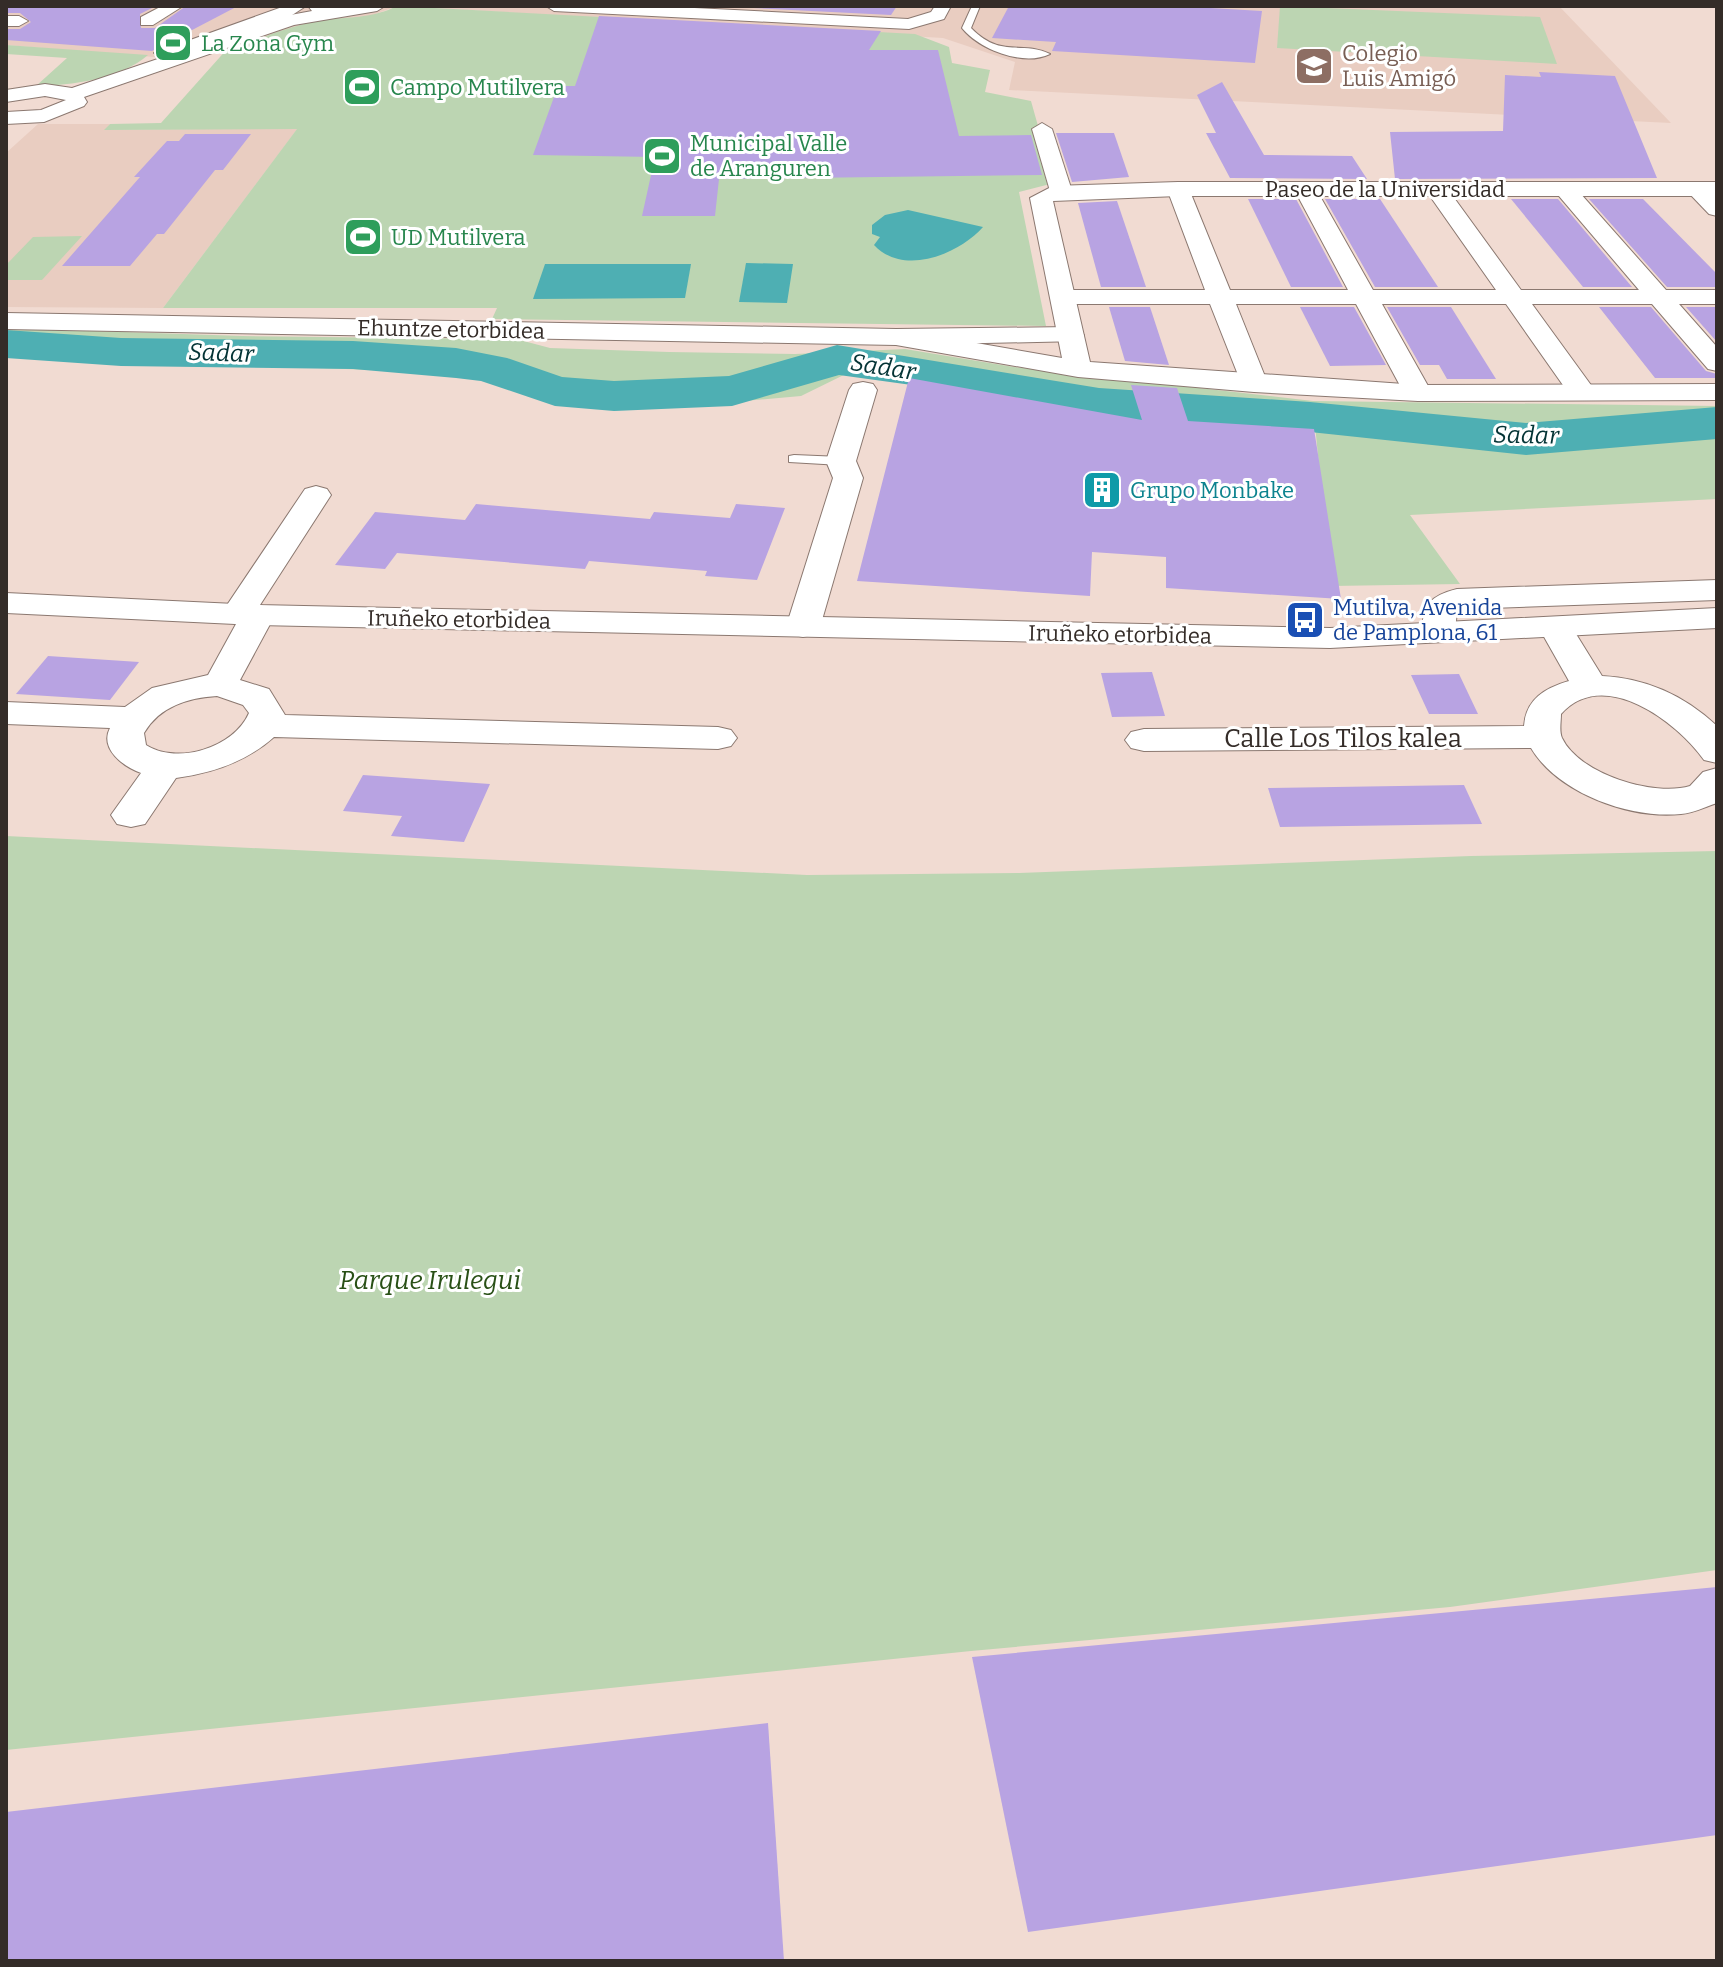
<svg xmlns="http://www.w3.org/2000/svg" width="1723" height="1967" viewBox="0 0 1723 1967" font-family="Bitter,serif">
<rect width="100%" height="100%" fill="#f1dbd2"/>
<!-- built -->
<g fill="#e9cdc1">
<path d="M6 6H1559L1671 123 1009 90 1015 62 943 38 397 6 370 16 269 35 242 48H228L191 60 6 45Z"/>
<path d="M38 124H110L105 130 298 128 163 308 6 307V153Z"/>
</g>
<!-- green -->
<g fill="#bcd5b2">
<path d="M397 6 915 34 949 47 952 63 990 70 985 92 1031 101 1054 183 1019 192 1046 326 492 319 497 308H163L297 129 104 130 110 124 161 123 228 48C246 48 258 39 274 33 290 28 307 22 323 20 348 17 374 18 397 6Z"/>
<path d="M1280 6 1540 17 1557 64 1277 48Z"/>
<path d="M6 45 148 55C119 80 72 85 36 86L67 58 6 54Z"/>
<path d="M82 236 42 280H6V265L33 237Z"/>
<path d="M6 328 242 336 516 339 550 348 669 352 795 354 905 349 1014 367 1313 401 1717 406V499L1410 515 1460 584 1331 586 1315 425 1130 411 1014 395 915 375 856 369 801 396 651 409 553 397 510 379 402 371 6 357Z"/>
<path d="M6 836 807 875 1019 873 1471 856 1717 851V1570L1450 1607 971 1651 6 1750Z"/>
</g>
<!-- water -->
<g fill="#4eafb3">
<path d="M908 210 983 227C959 254 904 277 874 245L880 237 872 234V225L885 215Z"/>
<path d="M746 263 793 264 787 303 739 302Z"/>
<path d="M545 264H691L685 298 533 299Z"/>
</g>
<g fill="none" stroke-linecap="round" stroke-linejoin="round">
<!-- river -->
<path fill="#4eafb3" fill-rule="evenodd" d="M6 330 121 338 353 341 456 348 507 358 562 377 614 381 729 376 837 345 1099 388 1310 402 1526 423 1717 407V439L1526 455 1310 432 1099 418 1015 407 919 386 839 375 732 406 614 411 555 406 481 381 456 378 353 369 121 366 6 358Z"/>
</g>
<!-- building -->
<g fill="#b8a3e2">
<path d="M6 6H156L140 14 141 28H155L186 6H238L152 51 6 40V29H20L31 22 20 13H6Z"/>
<path d="M713 6H897L891 15Z"/>
<path d="M1009 6H1176L1262 11 1255 63 1052 51 1056 42 992 38Z"/>
<path d="M599 16 881 31 869 50H938L959 136 1031 135 1042 175 719 179 715 216H642L655 157 533 155 558 86H575Z"/>
<path d="M1539 72 1615 76 1657 178 1395 179 1390 132 1503 131 1505 75 1541 77Z"/>
<path d="M1222 82 1264 155 1352 156 1367 179 1230 178 1206 133H1216L1197 95Z"/>
<path d="M1056 133H1114L1129 177 1072 182Z"/>
<path d="M185 134H251L223 170H215L164 234H157L130 266H62L140 177H134L167 141H179Z"/>
<path d="M1248 199H1296L1343 287H1291Z"/>
<path d="M1325 199H1380L1438 287H1375Z"/>
<path d="M1511 199H1558L1632 287H1583Z"/>
<path d="M1589 199H1643L1717 274V287H1667Z"/>
<path d="M1117 201 1146 287H1101L1078 203Z"/>
<path d="M1109 307H1150L1169 365 1125 361Z"/>
<path d="M1300 307H1354L1386 365 1330 366Z"/>
<path d="M1387 307H1451L1496 379H1447L1439 365H1420Z"/>
<path d="M1599 307H1651L1706 371 1717 374V378H1655Z"/>
<path d="M1686 307H1717V342Z"/>
<path d="M909 378 1142 420 1131 385 1177 388 1188 421 1314 429 1341 599 1166 588V557L1092 552 1090 596 857 581Z"/>
<path d="M476 504 650 519 654 512 730 518 736 504 785 508 757 580 705 576 707 571 589 561 585 569 397 553 385 569 335 565 375 512 465 520Z"/>
<path d="M48 656 139 662 110 700 16 694Z"/>
<path d="M1152 672 1165 716 1112 717 1101 673Z"/>
<path d="M1459 674 1478 714H1429L1411 675Z"/>
<path d="M363 775 490 784 464 842 391 836 402 816 343 811Z"/>
<path d="M1464 785 1482 824 1280 827 1268 788Z"/>
<path d="M1717 1587V1835L1028 1932 972 1657Z"/>
<path d="M768 1723 784 1961H6V1812Z"/>
</g>
<g fill="none" stroke-linecap="round" stroke-linejoin="round">
<defs>
<g id="lane">
<path d="M972 6H980L971 28C1001 59 1022 40 1050 54 1023 67 979 49 962 28Z"/>
<path d="M794 455 841 457 848 461 841 465 789 462V456Z"/>
</g>
<g id="street">
<path d="M162 6H183L153 25H141V17Z"/>
<path d="M285 6H306L283 21 169 57 163 58 154 53Z"/>
<path d="M6 16H19L28 21 19 26H6Z"/>
<path d="M1042 123 1052 129 1072 191 1069 196 1061 198 1050 191 1032 129Z"/>
<path d="M1178 182 1189 189 1230 290H1348L1294 189 1305 182 1316 189 1373 290H1496L1425 189 1436 182 1444 184 1521 290H1639L1553 189 1564 182 1572 184 1666 290H1717V304H1679L1717 347V371L1708 369 1652 304H1532L1596 392 1592 398H1572L1506 304H1382L1432 393 1428 399H1408L1404 393 1356 304H1236L1268 384 1264 390H1244L1210 304H1063L1051 297 1063 290H1205L1167 189Z"/>
<path d="M1696 182 1717 197V216L1709 214 1685 189Z"/>
<path d="M1071 327 1084 335 1080 341 896 345 883 337 896 329Z"/>
<path d="M863 382 873 384 877 390 856 461 863 478 820 627 815 634 803 637 791 634 786 627 833 478 826 461 849 390 853 384Z"/>
<path d="M316 486 327 489 331 495 260 605 270 608 275 615 240 680 269 689 285 715 718 727 731 730 737 738 731 746 718 749 274 737C246 762 213 773 176 778L145 824 131 827 117 824 111 815 141 773C124 767 99 749 110 728L6 724V702L125 707 152 688 208 675 236 624 226 621 221 614 305 489ZM217 696 243 705 249 713C234 748 177 765 146 745L144 733C160 706 188 698 217 696Z"/>
<path d="M1717 580V600L1463 609 1457 611 1455 631 1450 638 1438 641 1426 638 1421 631C1425 604 1429 596 1457 589Z"/>
<path d="M1556 618 1568 621 1602 676C1646 678 1685 696 1717 726V763L1704 760C1677 722 1604 666 1561 714 1561 722 1559 731 1562 738 1579 774 1654 797 1690 786L1703 772 1717 768V803C1705 807 1693 813 1681 814 1629 819 1558 793 1531 748L1144 751 1131 748 1125 740 1131 732 1144 729 1524 726C1526 699 1545 688 1569 681L1539 628 1544 621Z"/>
</g>
<g id="secondary">
<path d="M385 6 377 11 294 25 84 97 87 102 84 106 44 122 6 124V112L41 110 66 100 45 96 6 102V90L45 84 72 88 285 16 312 11 308 6Z"/>
<path d="M546 6H655L908 19 931 12 935 6H951L944 19 909 29 554 11Z"/>
<path d="M1178 182H1717V196H1178L1053 201 1090 362 1418 385 1717 384V400L1418 401 1254 392 1078 377 896 345 6 329V313L896 329 1062 358 1030 198 1053 186Z"/>
<path d="M6 593 258 605 1330 628 1717 608V628L1330 648 258 625 6 613Z"/>
</g>
</defs>
<!-- lane casing -->
<use href="#lane" stroke="#8b7870" stroke-width="2"/>
<!-- street casing -->
<use href="#street" stroke="#8b7870" stroke-width="2"/>
<!-- secondary casing -->
<use href="#secondary" stroke="#8b7870" stroke-width="2"/>
<!-- lane -->
<use href="#lane" fill="#fff" fill-rule="evenodd"/>
<!-- street -->
<use href="#street" fill="#fff" fill-rule="evenodd"/>
<!-- secondary -->
<use href="#secondary" fill="#fff" fill-rule="evenodd"/>
</g>
<!-- icons -->
<defs>
<symbol id="stadium-square" viewBox="-11 -11 22 22"><rect x="-9" y="-9" width="18" height="18" rx="4" fill="#2e9e5b" stroke="#fff"/><path d="M0-5a6.5 5 0 1 0 0 10a6.5 5 0 1 0 0-10ZM-3.5-1.8h7v3.6h-7Z" fill="#fff"/></symbol>
<symbol id="school-square" viewBox="-11 -11 22 22"><rect x="-9" y="-9" width="18" height="18" rx="4" fill="#8d6e63" stroke="#fff"/><path d="M0-5L7-2L0 1L-7-2ZM-4 1L0 2.5L4 1V4Q0 6-4 4Z" fill="#fff"/></symbol>
<symbol id="building-square" viewBox="-11 -11 22 22"><rect x="-9" y="-9" width="18" height="18" rx="4" fill="#0f9aa8" stroke="#fff"/><path d="M-4-6H4V6H1V3H-1V6H-4ZM-2.5-4.3h1.7v1.8h-1.7ZM.8-4.3h1.7v1.8H.8ZM-2.5-1h1.7V.8h-1.7ZM.8-1h1.7V.8H.8Z" fill="#fff"/></symbol>
<symbol id="bus-square" viewBox="-11 -11 22 22"><rect x="-9" y="-9" width="18" height="18" rx="4" fill="#1a4fb4" stroke="#fff"/><path d="M-5-6H5V4H4V6H2V4H-2V6H-4V4H-5ZM-3.5-4V0h7V-4ZM-3.5 1.2v1.5H-2V1.2ZM2 1.2v1.5H3.5V1.2Z" fill="#fff"/></symbol>
</defs>
<g fill-rule="evenodd">
<use href="#stadium-square" x="151" y="21" width="44" height="44"/>
<use href="#school-square" x="1292" y="44" width="44" height="44"/>
<use href="#stadium-square" x="340" y="65" width="44" height="44"/>
<use href="#stadium-square" x="640" y="134" width="44" height="44"/>
<use href="#stadium-square" x="341" y="215" width="44" height="44"/>
<use href="#building-square" x="1080" y="468" width="44" height="44"/>
<use href="#bus-square" x="1283" y="598" width="44" height="44"/>
</g>
<g text-anchor="middle" stroke-width="6" stroke-linejoin="round" paint-order="stroke">
<!-- far-leisure labels -->
<g font-size="22" fill="#27864d" stroke="#fff" text-anchor="start">
<text x="201" y="51">La Zona Gym</text>
<text x="390" y="95">Campo Mutilvera</text>
<text x="690" y="151">Municipal Valle<tspan x="690" dy="25">de Aranguren</tspan></text>
<text x="391" y="245">UD Mutilvera</text>
</g>
<!-- far-education labels -->
<g font-size="22" fill="#785e54" stroke="#fff" text-anchor="start">
<text x="1342" y="61">Colegio<tspan x="1342" dy="25">Luis Amigó</tspan></text>
</g>
<!-- far-street labels -->
<g font-size="22" fill="#342c28" stroke="#fff">
<text x="1385" y="197">Paseo de la Universidad</text>
<text transform="translate(451 329) rotate(1)" y="8">Ehuntze etorbidea</text>
<text transform="translate(459 619) rotate(1)" y="8">Iruñeko etorbidea</text>
<text transform="translate(1120 634) rotate(1)" y="8">Iruñeko etorbidea</text>
</g>
<!-- far-culture labels -->
<g font-size="22" fill="#0d838f" stroke="#fff" text-anchor="start">
<text x="1130" y="498">Grupo Monbake</text>
</g>
<!-- far-transit labels -->
<g font-size="22" fill="#164399" stroke="#fff" text-anchor="start">
<text x="1333" y="615">Mutilva, Avenida<tspan x="1333" dy="25">de Pamplona, 61</tspan></text>
</g>
<!-- far-water labels -->
<g font-size="24" font-style="italic" fill="#033335" stroke="#fff">
<text transform="translate(221 353) rotate(2)" y="8">Sadar</text>
<text transform="translate(883 367) rotate(9)" y="8">Sadar</text>
<text transform="translate(1526 435) rotate(1)" y="8">Sadar</text>
</g>
<!-- street labels -->
<g font-size="26" fill="#342c28" stroke="#fff">
<text x="1343" y="747">Calle Los Tilos kalea</text>
</g>
<!-- park labels -->
<g font-size="26" font-style="italic" fill="#295016" stroke="#fff">
<text x="430" y="1289">Parque Irulegui</text>
</g>
</g>
<!-- border -->
<rect width="1723" height="1967" fill="none" stroke="#342c28" stroke-width="16"/>
</svg>
